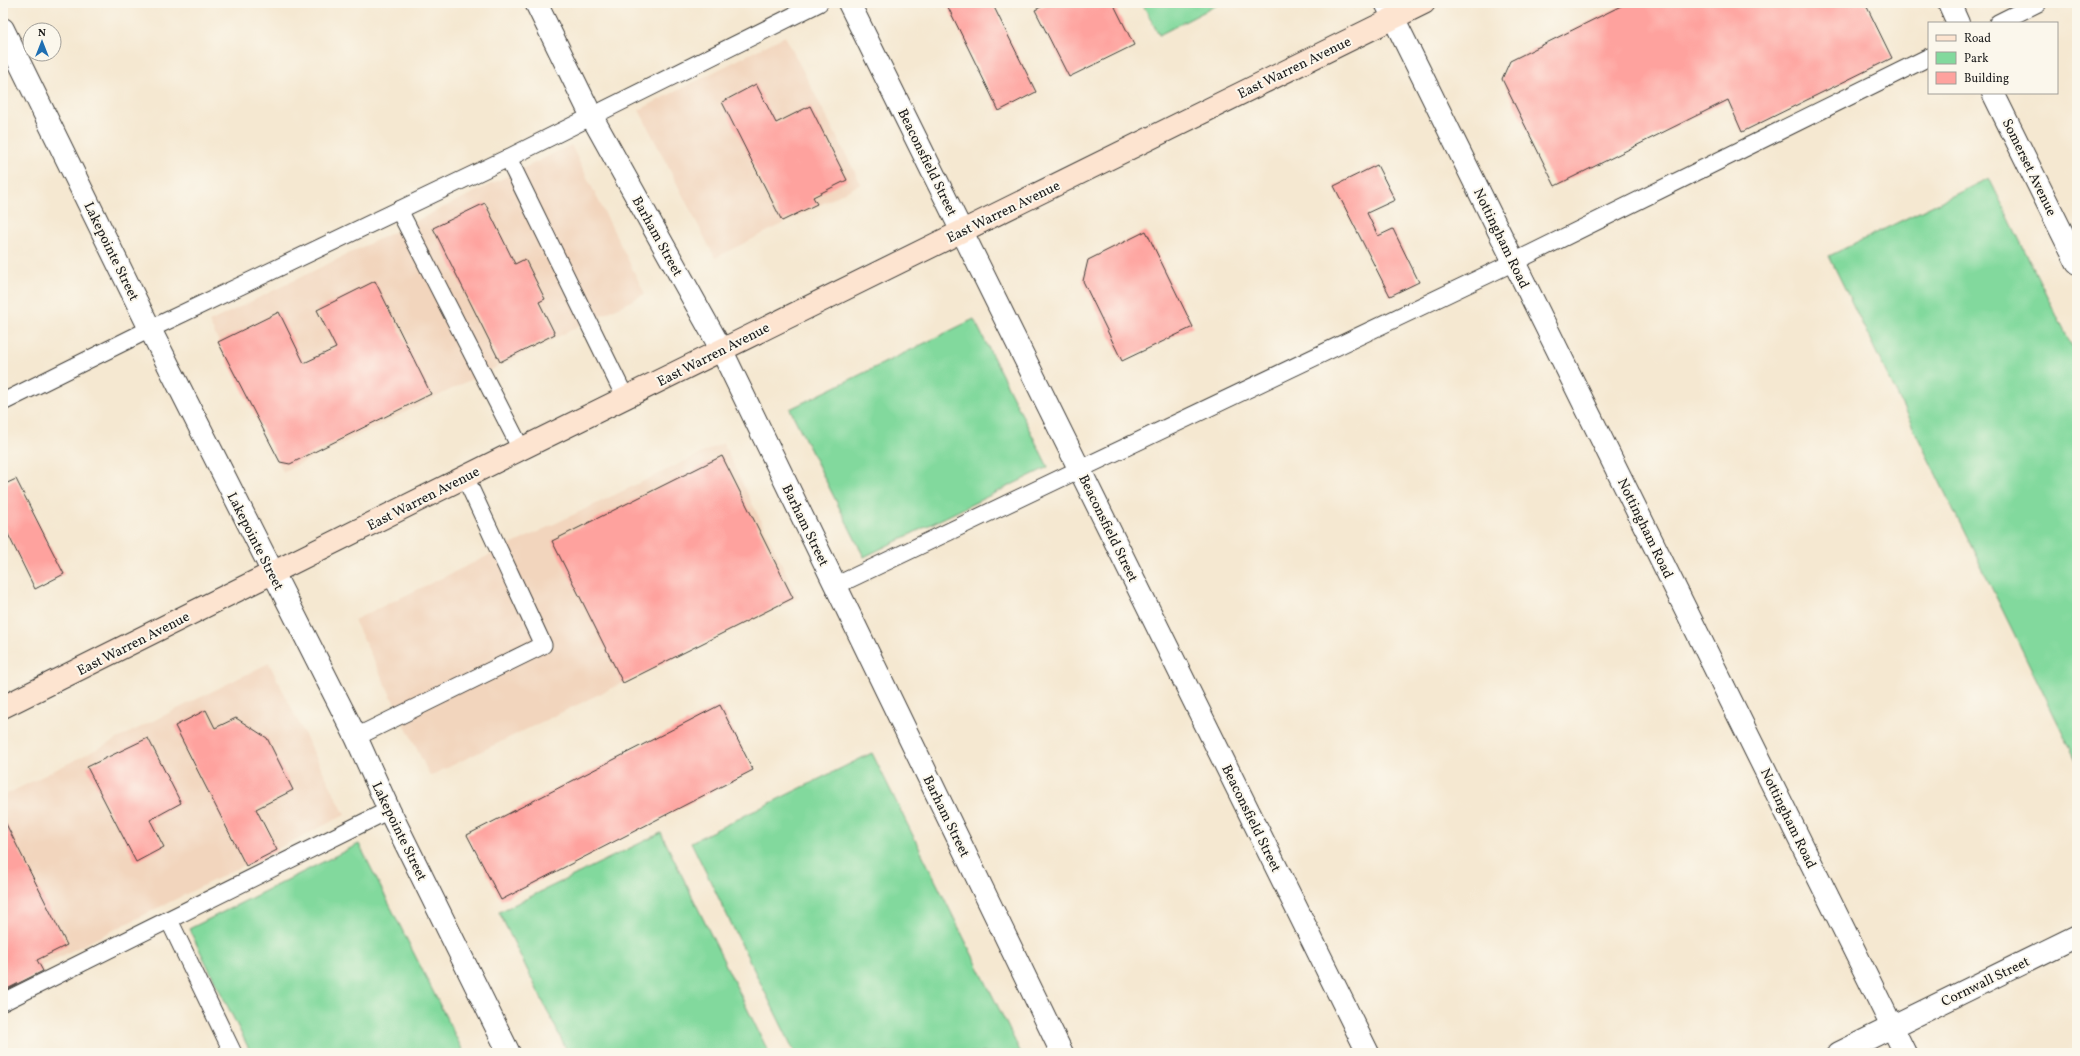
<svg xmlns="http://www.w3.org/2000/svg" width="2080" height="1056" viewBox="0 0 2080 1056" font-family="Vollkorn,serif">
<rect width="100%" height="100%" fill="#fbf7ec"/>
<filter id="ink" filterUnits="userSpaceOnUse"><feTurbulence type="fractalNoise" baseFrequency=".025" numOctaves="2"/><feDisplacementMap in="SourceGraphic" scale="8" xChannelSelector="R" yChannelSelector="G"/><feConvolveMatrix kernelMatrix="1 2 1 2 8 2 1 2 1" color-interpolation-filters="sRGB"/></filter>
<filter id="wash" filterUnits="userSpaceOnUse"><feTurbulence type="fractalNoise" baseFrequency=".012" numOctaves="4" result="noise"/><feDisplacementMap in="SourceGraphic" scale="16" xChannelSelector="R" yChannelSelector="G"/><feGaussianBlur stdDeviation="0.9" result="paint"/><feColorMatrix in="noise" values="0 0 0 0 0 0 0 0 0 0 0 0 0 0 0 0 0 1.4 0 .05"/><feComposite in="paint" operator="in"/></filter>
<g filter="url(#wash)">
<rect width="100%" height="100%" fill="#f5e8d1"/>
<!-- built -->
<g fill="#f2d5bd">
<path d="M785 36 861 184 715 258 639 110Z"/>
<path d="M571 145 645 294 283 472 209 322Z"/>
<path d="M723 443 798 598 430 776 354 620Z"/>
<path d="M269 663 345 815 3 985V796Z"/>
</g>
<!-- green -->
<g fill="#82d99d" stroke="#4f7a5c">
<path d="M1142 3H1221L1159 35Z"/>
<path d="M1989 178 2077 357V762L1829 256Z"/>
<path d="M974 319 1048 467 864 557 790 409Z"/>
<path d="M872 753 1021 1053H795L691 842Z"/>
<path d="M661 833 769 1053H568L499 912Z"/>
<path d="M359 844 464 1053H251L189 929Z"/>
</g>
<g id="blocks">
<!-- building -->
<g fill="#fea29e">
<path d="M946 3H992L1036 92 999 111Z"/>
<path d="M1049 3H1113L1134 45 1069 77 1035 10Z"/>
<path d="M1627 3H1865L1892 58 1742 132 1728 100 1555 186 1502 79 1510 61Z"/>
<path d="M756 84 776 123 810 106 847 180 813 197 817 204 782 221 722 102Z"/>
<path d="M1377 165 1395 200 1367 213 1378 236 1393 229 1419 282 1390 296 1334 186Z"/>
<path d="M485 203 515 264 525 259 545 299 539 302 555 334 500 362 433 228Z"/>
<path d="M1146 231 1193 327 1122 361 1083 281 1088 260Z"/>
<path d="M375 281 431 394 290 464 280 462 218 342 279 312 304 363 336 348 317 310Z"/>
<path d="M722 456 793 598 623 683 552 541Z"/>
<path d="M16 479 64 574 35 589 3 524V485Z"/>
<path d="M720 705 753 770 501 900 467 835Z"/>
<path d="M206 710 215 728 236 718 267 738 293 790 256 809 277 850 246 866 175 726Z"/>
<path d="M148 738 181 803 150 820 164 847 136 862 87 767Z"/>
<path d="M3 818 67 945 37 960 43 971 3 991Z"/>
</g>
</g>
</g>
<g filter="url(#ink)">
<use href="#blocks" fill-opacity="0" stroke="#3d3b37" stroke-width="1"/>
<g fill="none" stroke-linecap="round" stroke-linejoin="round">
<defs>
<g id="service">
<path d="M1998 23 2038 3"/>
<path d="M508 158 625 397"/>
<path d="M399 210 521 449"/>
<path d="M3 402 150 329 508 158 819 3"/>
<path d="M835 586 1514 262 1929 57"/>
<path d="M356 737 543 645 465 477"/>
<path d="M169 920 233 1053"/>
<path d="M3 1002 389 810"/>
</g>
<g id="minor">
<path d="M536 3 592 117 721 349 1062 1053"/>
<path d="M849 3 1368 1053"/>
<path d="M1386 3 1905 1053"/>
<path d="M1949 3 1958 23"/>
<path d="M3 29 150 329 356 737 389 810 509 1053"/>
<path d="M1993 93 2077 263"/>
<path d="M1839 1053 2077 936"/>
</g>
<path id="secondary" d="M3 707 521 449 1424 3"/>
</defs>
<!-- service casing -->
<use href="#service" stroke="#3d3b37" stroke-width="19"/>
<!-- minor casing -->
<use href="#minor" stroke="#3d3b37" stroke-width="24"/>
<!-- secondary casing -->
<use href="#secondary" stroke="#3d3b37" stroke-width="24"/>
<!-- service -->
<use href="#service" stroke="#fff" stroke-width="17"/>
<!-- minor -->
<use href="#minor" stroke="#fff" stroke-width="22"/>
<!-- secondary -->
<use href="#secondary" stroke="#fde4d0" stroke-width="22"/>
</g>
</g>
<g text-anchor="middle" stroke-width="4" stroke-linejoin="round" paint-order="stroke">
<!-- street labels -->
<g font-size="14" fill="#1c1c1c" stroke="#fbf7ec">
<text transform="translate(1294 67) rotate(-26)" y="5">East Warren Avenue</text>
<text transform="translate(928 162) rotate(64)" y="5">Beaconsfield Street</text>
<text transform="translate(2030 167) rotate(64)" y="5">Somerset Avenue</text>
<text transform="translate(1003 211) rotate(-26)" y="5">East Warren Avenue</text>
<text transform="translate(658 236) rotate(61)" y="5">Barham Street</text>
<text transform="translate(1502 238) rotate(64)" y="5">Nottingham Road</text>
<text transform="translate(112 251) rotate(64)" y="5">Lakepointe Street</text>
<text transform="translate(713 354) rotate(-27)" y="5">East Warren Avenue</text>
<text transform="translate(423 498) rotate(-27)" y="5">East Warren Avenue</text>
<text transform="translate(806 525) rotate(64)" y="5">Barham Street</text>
<text transform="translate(1109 528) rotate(64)" y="5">Beaconsfield Street</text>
<text transform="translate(1646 528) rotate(64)" y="5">Nottingham Road</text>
<text transform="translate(256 541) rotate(63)" y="5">Lakepointe Street</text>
<text transform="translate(133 643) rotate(-27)" y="5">East Warren Avenue</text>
<text transform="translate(947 816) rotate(64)" y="5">Barham Street</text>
<text transform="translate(1252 818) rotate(64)" y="5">Beaconsfield Street</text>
<text transform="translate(1789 818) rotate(64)" y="5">Nottingham Road</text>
<text transform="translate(400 831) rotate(64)" y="5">Lakepointe Street</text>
<text transform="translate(1985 981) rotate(-26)" y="5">Cornwall Street</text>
</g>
</g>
<!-- margin -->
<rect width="2080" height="1056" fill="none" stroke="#fbf7ec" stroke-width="16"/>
<!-- legend -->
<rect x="1928" y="22" width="130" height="72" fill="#fbf7ec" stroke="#a29f99"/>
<rect x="1936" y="35" width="20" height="6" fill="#fde4d0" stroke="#a29f99"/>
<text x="1964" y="42" font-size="12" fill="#1c1c1c">Road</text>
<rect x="1936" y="52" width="20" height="12" fill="#82d99d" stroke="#a29f99"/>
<text x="1964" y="62" font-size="12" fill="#1c1c1c">Park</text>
<rect x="1936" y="72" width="20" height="12" fill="#fea29e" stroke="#a29f99"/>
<text x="1964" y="82" font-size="12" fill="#1c1c1c">Building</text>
<!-- north arrow -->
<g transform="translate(42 42)"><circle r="19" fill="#fbf7ec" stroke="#a29f99"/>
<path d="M0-3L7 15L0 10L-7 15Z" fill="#1f6fb2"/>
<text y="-6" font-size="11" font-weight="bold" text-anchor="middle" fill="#1c1c1c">N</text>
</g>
</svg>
